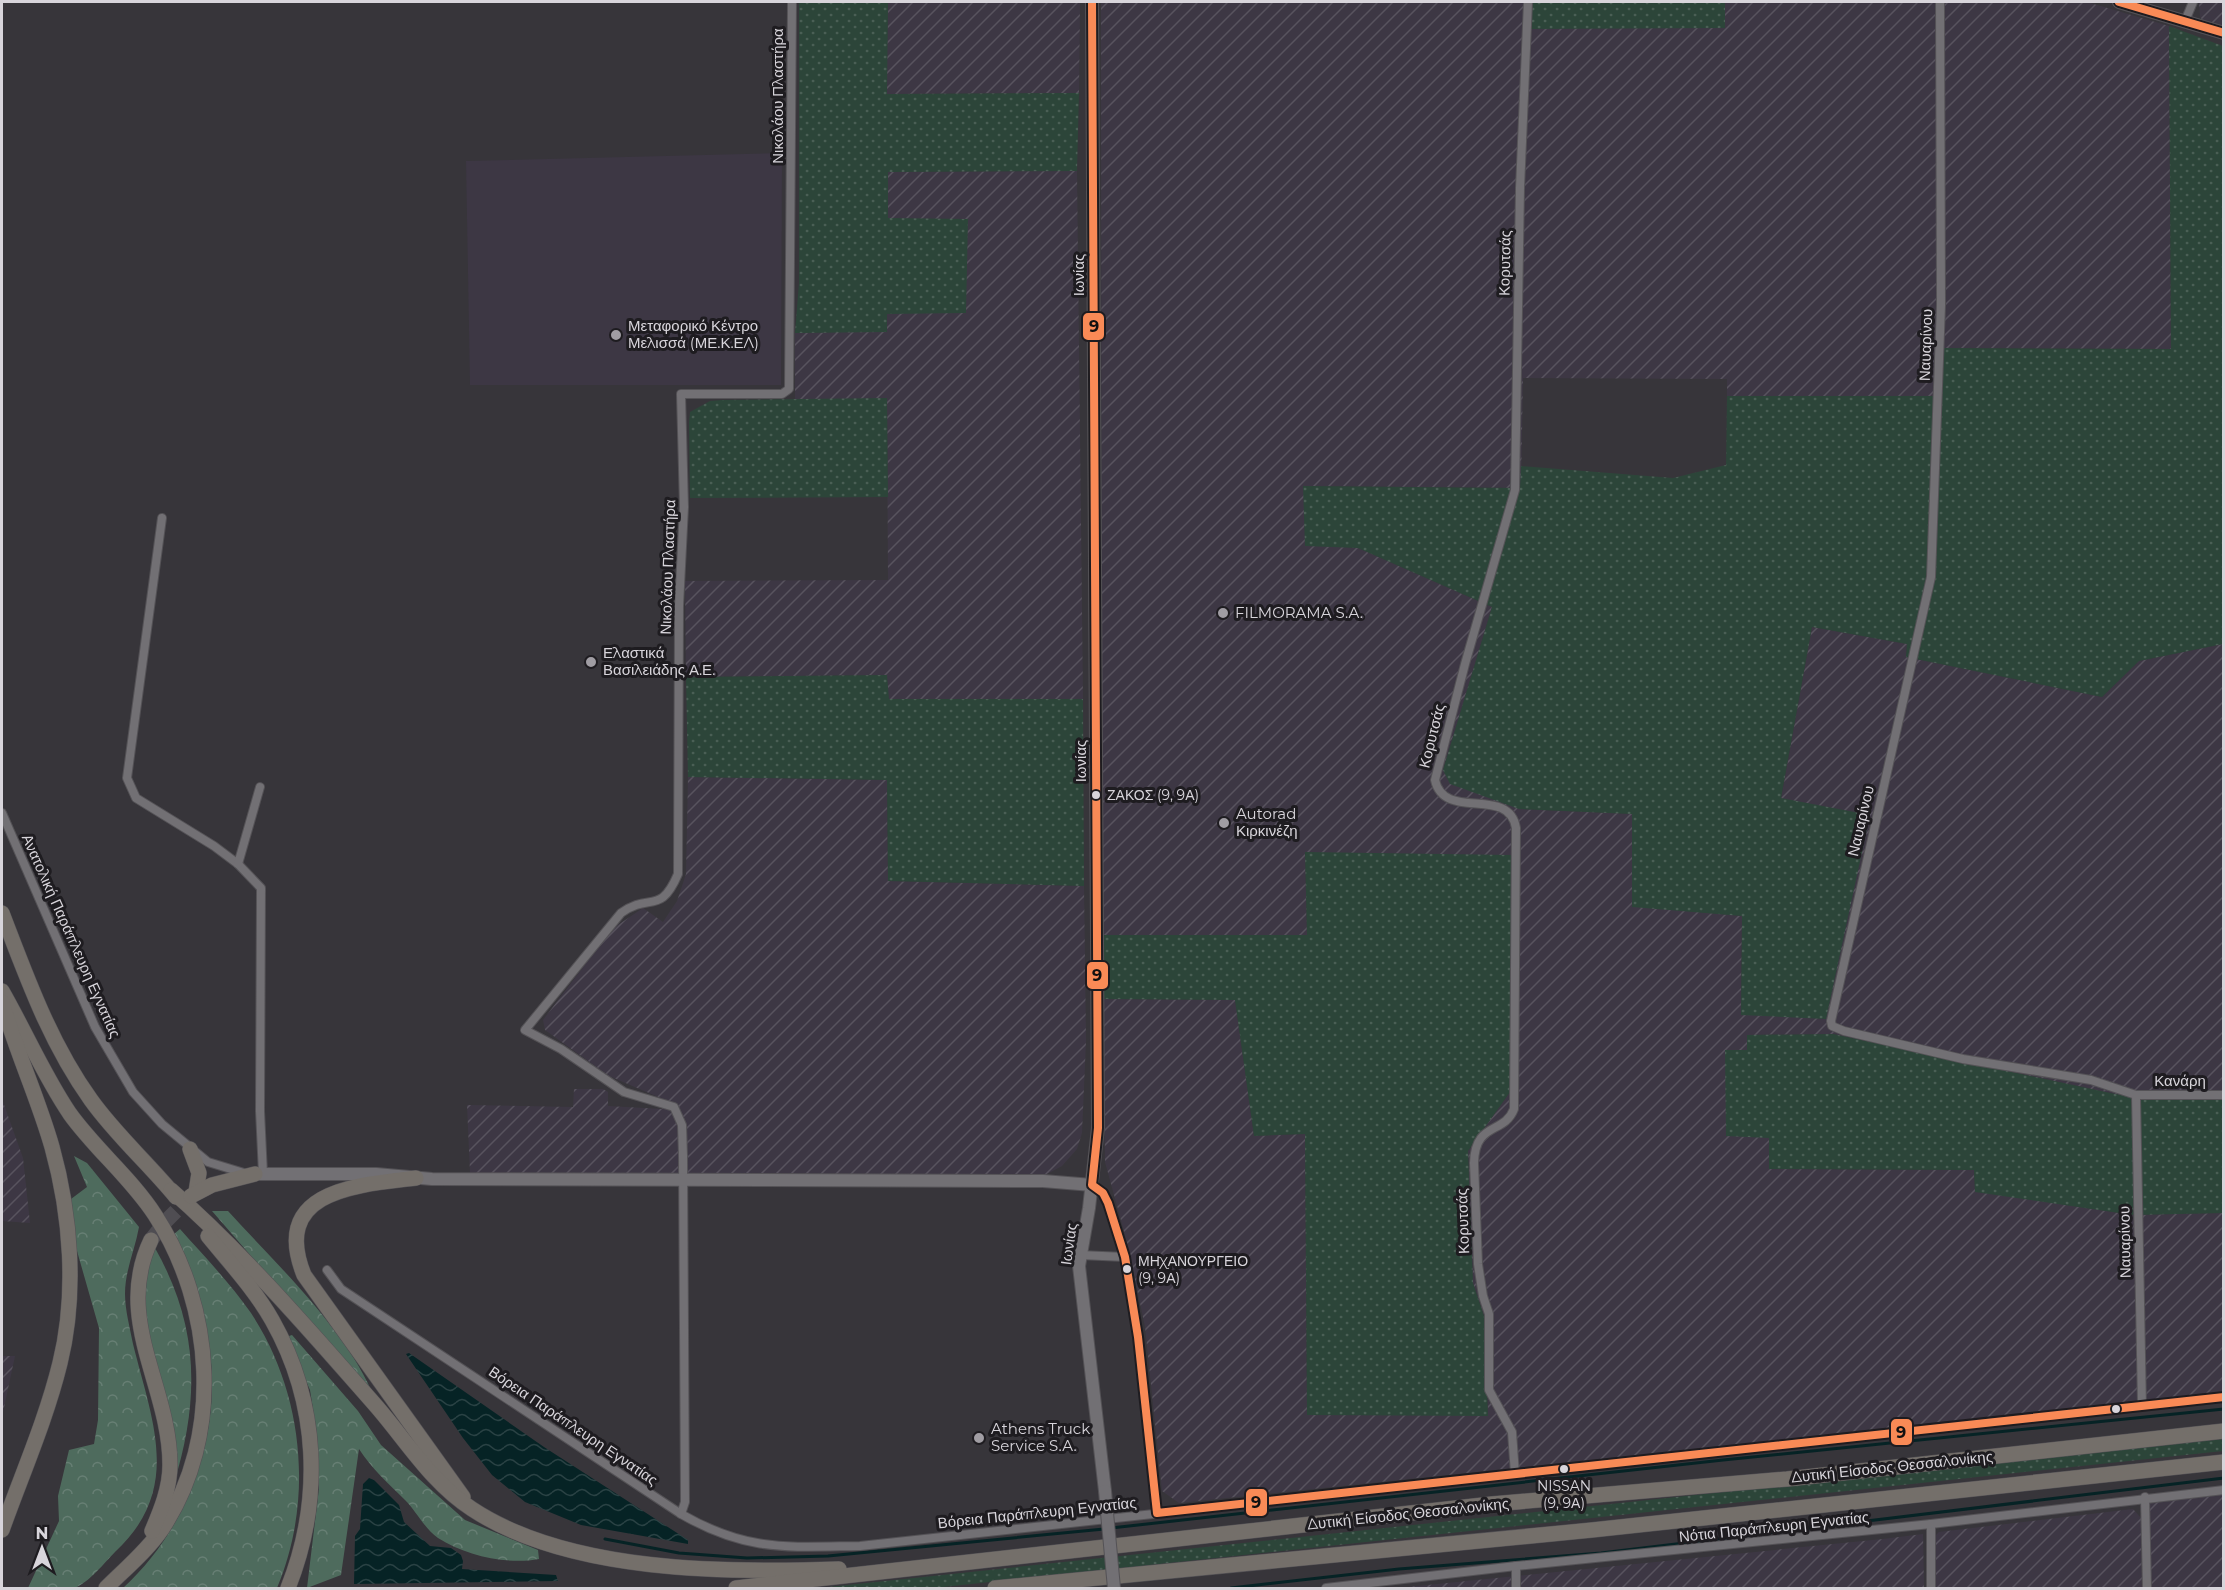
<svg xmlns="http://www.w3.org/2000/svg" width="2225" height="1590" viewBox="0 0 2225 1590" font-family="Montserrat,sans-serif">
<defs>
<pattern id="industrial-furrows" width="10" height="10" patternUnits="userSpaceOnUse" patternTransform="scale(1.5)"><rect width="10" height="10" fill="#3d3744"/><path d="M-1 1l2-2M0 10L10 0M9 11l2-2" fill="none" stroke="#58535e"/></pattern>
<pattern id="grass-dots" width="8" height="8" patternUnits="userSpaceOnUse" patternTransform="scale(1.5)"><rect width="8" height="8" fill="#2c4539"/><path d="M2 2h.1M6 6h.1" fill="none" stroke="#4a5f55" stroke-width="1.8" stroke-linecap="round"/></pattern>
<pattern id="forest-crowns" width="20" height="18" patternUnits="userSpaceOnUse" patternTransform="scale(1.5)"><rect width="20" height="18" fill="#4e6b5d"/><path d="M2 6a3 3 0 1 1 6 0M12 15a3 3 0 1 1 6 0" fill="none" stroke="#677f74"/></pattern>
<pattern id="water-waves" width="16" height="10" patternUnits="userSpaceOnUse" patternTransform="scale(1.5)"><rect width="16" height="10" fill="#062325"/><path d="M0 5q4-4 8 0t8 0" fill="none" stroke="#2a4244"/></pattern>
</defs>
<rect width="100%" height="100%" fill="#37353a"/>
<!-- built -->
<path fill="#3d3744" d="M782 153 781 385H470L466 161Z"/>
<!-- industrial -->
<g fill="url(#industrial-furrows)">
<path d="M888 2H1080L1079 93 886 94Z"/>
<path d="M1101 2H1533L1529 28 1725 27V2H2087L2169 26 2171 349 1943 348 1941 396H1727V379L1523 378 1521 488 1304 486 1305 545 1358 548 1492 607 1443 770 1519 809 1632 814V906L1742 916 1741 1015 1870 816 1781 799 1812 627 1907 644 1906 657 2102 697 2139 661 2223 644V1100H2160L2115 1094 1833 1034 1747 1035V1050H1726L1769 1138V1169L1974 1170 1975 1191 2133 1215 2223 1213V1394L1179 1503 1162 1491 1145 1327 1128 1246 1105 1162 1103 999 1235 1000 1254 1136 1305 1134 1307 1414 1488 1415 1484 1316 1473 1283 1468 1151 1510 1092 1305 852 1307 935H1102Z"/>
<path d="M2199 2H2223V28L2203 22 2200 16Z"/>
<path d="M1077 171 1083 699H888L886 675 686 677 685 581 888 580 887 399 795 400V333L887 331 888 172Z"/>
<path d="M688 777 887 780 888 881 1084 886 1086 1041 1082 1133 1077 1149 1062 1166 1045 1175 470 1173 467 1105 573 1107 574 1089H603L608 1092V1106L662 1109 663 1099 609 1076 545 1030 543 1020 612 929 643 908 663 922 677 901 686 874Z"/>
<path d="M2 1099 23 1158 30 1223 2 1221Z"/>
<path d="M2 1356H15L2 1417Z"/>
<path d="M2223 1490V1588H2146L2145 1497Z"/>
<path d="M2133 1509 2141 1518 2142 1588H1936V1535L1939 1532Z"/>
<path d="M1923 1534 1924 1588H1398L1883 1539Z"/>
</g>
<!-- grass -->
<g fill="url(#grass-dots)">
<path d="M799 2H888L887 94 1079 93 1077 171 888 172V218L968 219 966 313 887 314V332L795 333 799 283Z"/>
<path d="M1533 2H1725V28L1529 29Z"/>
<path d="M2169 26 2223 46V644L2139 661 2102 697 1906 657 1907 644 1812 627 1781 798 1870 815 1826 1019 1741 1015 1742 916 1632 907V814L1519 809 1450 784 1443 770 1492 607 1358 548 1305 546 1303 486 1520 488 1521 466 1673 478 1726 465 1727 396H1940L1943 348 2171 349Z"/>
<path d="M887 398 888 497 690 498 689 423 690 412 710 401 722 400Z"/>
<path d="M887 675 889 699H1083L1084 886 888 881 887 780 688 777 686 677Z"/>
<path d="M1305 852 1512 855 1510 1092 1468 1151 1473 1283 1484 1316 1488 1416 1307 1415 1305 1134 1254 1136 1235 1000 1103 999 1102 935H1307Z"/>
<path d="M1833 1034 2115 1094 2160 1100H2223V1213L2133 1215 1975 1192 1974 1170 1769 1169V1138L1726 1136 1725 1050H1747V1035Z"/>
<path d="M2223 1439V1451L934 1588H819Z"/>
</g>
<!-- forest -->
<g fill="url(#forest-crowns)">
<path d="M74 1156 87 1163 139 1227C135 1250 125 1270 125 1294 125 1310 130 1328 133 1344 152 1421 183 1489 115 1552 104 1563 89 1583 74 1588 62 1590 41 1588 28 1588L59 1521 58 1496 69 1450 94 1444 98 1420 99 1328 75 1244 71 1199 87 1187Z"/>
<path d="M212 1211H228C277 1265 348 1331 375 1399Z"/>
<path d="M180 1229C204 1256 230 1283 251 1313 304 1393 314 1500 277 1588H123C190 1527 224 1429 208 1339 202 1303 186 1268 174 1234Z"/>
<path d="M155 1248C199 1326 200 1398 174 1483L144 1335V1279Z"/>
<path d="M292 1335 358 1411 381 1445 465 1520 538 1550 539 1559C508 1565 466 1556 438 1538 425 1529 416 1511 405 1500 388 1483 372 1469 359 1449L341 1575 307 1588 319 1488 317 1435 310 1390 286 1337Z"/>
</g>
<!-- water -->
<g fill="url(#water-waves)">
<path d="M409 1353 544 1447 688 1540V1544L581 1525 525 1502 492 1475 463 1438 406 1354Z"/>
<path d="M369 1478 374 1480 399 1505 404 1522 430 1546 451 1548 461 1555 463 1561 462 1569 556 1575 558 1581 354 1584 355 1536 360 1529 363 1484Z"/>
</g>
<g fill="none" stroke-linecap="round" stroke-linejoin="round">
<!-- stream -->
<g stroke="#062325" stroke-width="3">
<path d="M1111 1528 1723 1460 2224 1409"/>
<path d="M605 1539 679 1553 747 1558 828 1556 1104 1529"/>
<path d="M1231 1588 1399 1569 1601 1553 2224 1478"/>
</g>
<!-- highway-tunnel -->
<path stroke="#4f4d52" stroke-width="15" stroke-dasharray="15 8" stroke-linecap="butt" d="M151 1240 166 1221 191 1196"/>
<defs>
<g id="street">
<path d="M1940 2 1941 305 1931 577 1831 1021 1832 1026 1844 1031 1963 1059 2091 1080 2136 1095H2224"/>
<path d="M2185 21 2193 2"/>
<path d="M162 518 127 778 136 798 214 846 238 864 261 888 260 1111 263 1174"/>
<path d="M2 813 95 1027 133 1092 162 1124 208 1162 244 1173"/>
<path d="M238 864 260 787"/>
<path d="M2136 1095 2142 1406"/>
<path d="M1092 1185 1103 1193 1108 1203 1125 1257 1138 1337 1157 1513"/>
<path d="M1080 1255 1125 1257"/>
<path d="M327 1270 341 1289 681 1514C747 1552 787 1547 860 1546L2224 1397"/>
<path d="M1515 1474 1512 1432 1489 1390V1314L1483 1296 1478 1264 1474 1163C1475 1121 1504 1135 1514 1109L1516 828C1509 785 1444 822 1435 780L1465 664 1515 490 1520 188 1528 2"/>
<path d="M2145 1497 2147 1588"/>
<path d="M681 1514 685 1502 683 1156 682 1125 674 1107 624 1092 561 1049 525 1030 621 913C650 892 660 916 678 874L679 606 684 507 681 394H782L789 389 792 2"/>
<path d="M1931 1524V1588"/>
<path d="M1516 1566V1588"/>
<path d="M1326 1588 1516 1566 1931 1524 2224 1490"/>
</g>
<g id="secondary">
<path d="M1092 2 1098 1128 1089 1208 1079 1266 1105 1491"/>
<path d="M2119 2 2224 33"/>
<path d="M255 1174H376L432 1179 1043 1181 1092 1185"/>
</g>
<g id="highway">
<path d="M2 913C27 978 50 1043 91 1100 116 1135 149 1164 176 1197"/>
<path d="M2 991C25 1031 44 1076 70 1114 96 1150 131 1178 155 1215 214 1306 224 1436 162 1529 147 1551 124 1570 106 1588"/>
<path d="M2 1002C16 1051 38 1098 52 1147 71 1215 77 1294 60 1363 46 1420 22 1474 2 1530"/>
<path d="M190 1149 199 1173 196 1192"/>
<path d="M416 1178C357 1185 270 1190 304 1275L463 1497"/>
<path d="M171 1190C246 1256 311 1332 377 1407 408 1443 432 1483 472 1509 569 1573 727 1573 839 1569"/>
<path d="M191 1196 212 1185 255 1174"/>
<path d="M208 1236C230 1263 255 1290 272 1320 319 1403 323 1500 288 1588"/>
<path d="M151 1240C113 1319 170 1386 170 1465 170 1488 161 1510 152 1531"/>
<path d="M736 1588 1492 1504 1787 1479 2224 1431"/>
<path d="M995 1588 1592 1530 2224 1462"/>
</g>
</defs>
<!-- street casing -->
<use href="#street" stroke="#545256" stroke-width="10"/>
<!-- secondary casing -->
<use href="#secondary" stroke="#545256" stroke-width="14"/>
<!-- highway casing -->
<use href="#highway" stroke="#545256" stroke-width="16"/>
<!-- street -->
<use href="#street" stroke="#727074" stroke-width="8"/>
<!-- secondary -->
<use href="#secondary" stroke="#727074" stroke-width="12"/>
<!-- highway -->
<use href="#highway" stroke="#746f6a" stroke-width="15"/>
<defs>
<path id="secondary-bridge" d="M1105 1491 1114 1588"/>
</defs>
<!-- secondary-bridge casing -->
<use href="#secondary-bridge" stroke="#545256" stroke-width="14" stroke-linecap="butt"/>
<!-- secondary-bridge -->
<use href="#secondary-bridge" stroke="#727074" stroke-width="12"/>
<defs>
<g id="bus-1">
<path d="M1092 2 1098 1128 1092 1185 1103 1193 1108 1203 1125 1257 1138 1337 1157 1513 2224 1397"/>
<path d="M2119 2 2224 33"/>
</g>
</defs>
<!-- bus-1 casing -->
<use href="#bus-1" stroke="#1e1c20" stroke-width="12"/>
<!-- bus-1 -->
<use href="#bus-1" stroke="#f98a56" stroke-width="8"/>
</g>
<!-- markers -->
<g fill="#a09da3" stroke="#1e1c20" stroke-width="2">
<circle cx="616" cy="335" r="6"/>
<circle cx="1223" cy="613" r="6"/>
<circle cx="591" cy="662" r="6"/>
<circle cx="1224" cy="823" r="6"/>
<circle cx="979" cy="1438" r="6"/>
</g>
<g fill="#d8d5db" stroke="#1e1c20" stroke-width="2">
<circle cx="1096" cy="795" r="5"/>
<circle cx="1127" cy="1269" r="5"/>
<circle cx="2116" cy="1409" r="5"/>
<circle cx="1564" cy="1469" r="5"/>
</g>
<g text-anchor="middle" stroke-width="6" stroke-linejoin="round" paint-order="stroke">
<!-- bus labels -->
<g font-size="14" fill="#d8d5db" stroke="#1e1c20" text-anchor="start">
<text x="1107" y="800">ΖΑΚΟΣ (9, 9Α)</text>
<text x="1138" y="1266">ΜΗΧΑΝΟΥΡΓΕΙΟ<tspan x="1138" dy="17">(9, 9Α)</tspan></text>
<text x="1564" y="1491" text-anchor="middle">NISSAN<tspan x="1564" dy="17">(9, 9Α)</tspan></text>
</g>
<!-- street labels -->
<g font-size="15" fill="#d8d5db" stroke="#1e1c20">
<text transform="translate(778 96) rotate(-90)" y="5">Νικολάου Πλαστήρα</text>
<text transform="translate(1505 263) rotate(-89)" y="5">Κορυτσάς</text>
<text transform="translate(1079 275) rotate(-90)" y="5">Ιωνίας</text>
<text transform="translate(1926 345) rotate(-88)" y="5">Ναυαρίνου</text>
<text transform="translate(668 567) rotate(-88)" y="5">Νικολάου Πλαστήρα</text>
<text transform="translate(1432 736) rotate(-76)" y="5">Κορυτσάς</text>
<text transform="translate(1081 761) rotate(-90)" y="5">Ιωνίας</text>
<text transform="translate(1861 821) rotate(-77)" y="5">Ναυαρίνου</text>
<text transform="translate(71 936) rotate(66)" y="5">Ανατολική Παράπλευρη Εγνατίας</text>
<text x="2180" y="1086">Κανάρη</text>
<text transform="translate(1463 1221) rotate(-92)" y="5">Κορυτσάς</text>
<text transform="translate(2125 1242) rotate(-91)" y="5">Ναυαρίνου</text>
<text transform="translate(1069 1244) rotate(-82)" y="5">Ιωνίας</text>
<text transform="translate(573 1426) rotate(34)" y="5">Βόρεια Παράπλευρη Εγνατίας</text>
<text transform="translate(1892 1467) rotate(-6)" y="5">Δυτική Είσοδος Θεσσαλονίκης</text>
<text transform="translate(1037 1513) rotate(-6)" y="5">Βόρεια Παράπλευρη Εγνατίας</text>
<text transform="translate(1408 1514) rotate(-6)" y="5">Δυτική Είσοδος Θεσσαλονίκης</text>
<text transform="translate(1774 1527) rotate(-6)" y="5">Νότια Παράπλευρη Εγνατίας</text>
</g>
<!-- poi labels -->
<g font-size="15" fill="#d8d5db" stroke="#1e1c20" text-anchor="start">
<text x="628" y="331">Μεταφορικό Κέντρο<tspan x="628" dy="17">Μελισσά (ΜΕ.Κ.ΕΛ)</tspan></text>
<text x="1235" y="618">FILMORAMA S.A.</text>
<text x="603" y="658">Ελαστικά<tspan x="603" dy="17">Βασιλειάδης Α.Ε.</tspan></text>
<text x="1236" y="819">Autorad<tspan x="1236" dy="17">Κιρκινέζη</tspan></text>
<text x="991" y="1434">Athens Truck<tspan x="991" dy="17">Service S.A.</tspan></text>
</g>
</g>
<g stroke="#1e1c20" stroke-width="2">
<rect x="1082" y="312" width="23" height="29" rx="6" fill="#f98a56"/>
<rect x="1086" y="961" width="23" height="29" rx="6" fill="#f98a56"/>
<rect x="1890" y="1418" width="23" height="28" rx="6" fill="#f98a56"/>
<rect x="1245" y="1488" width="23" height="29" rx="6" fill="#f98a56"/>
</g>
<g font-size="16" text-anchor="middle" font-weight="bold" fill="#111">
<text x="1094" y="332">9</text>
<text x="1097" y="981">9</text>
<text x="1901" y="1438">9</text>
<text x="1256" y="1508">9</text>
</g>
<!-- border -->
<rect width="2225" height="1590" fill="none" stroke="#d8d5db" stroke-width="6"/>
<!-- north arrow -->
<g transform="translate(42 1548)" stroke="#1e1c20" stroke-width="4.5" paint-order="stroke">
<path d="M0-4.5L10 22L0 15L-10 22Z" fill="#d8d5db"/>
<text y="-9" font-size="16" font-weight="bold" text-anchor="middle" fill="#d8d5db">N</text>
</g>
</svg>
